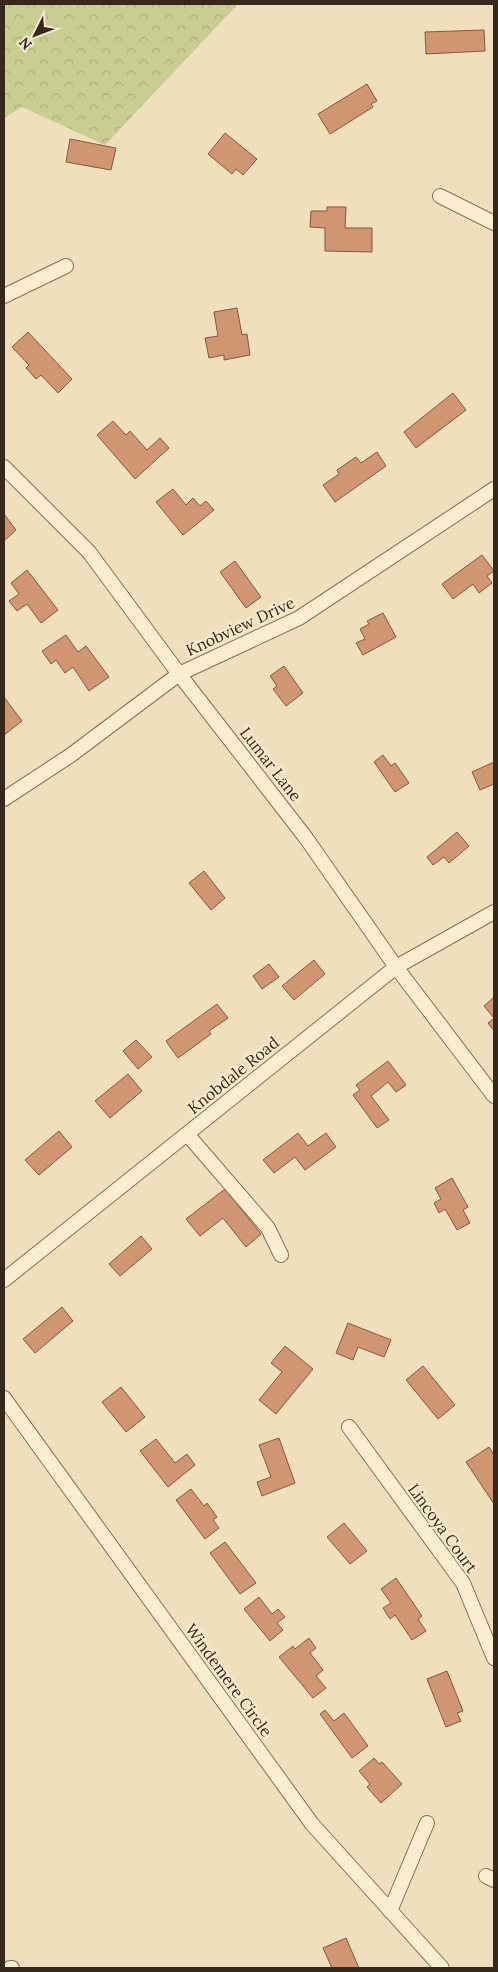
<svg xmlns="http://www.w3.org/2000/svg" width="498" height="1972" viewBox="0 0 498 1972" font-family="Lora,serif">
<defs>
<pattern id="forest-crowns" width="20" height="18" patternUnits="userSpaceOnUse" patternTransform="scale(1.25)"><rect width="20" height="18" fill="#c8cd91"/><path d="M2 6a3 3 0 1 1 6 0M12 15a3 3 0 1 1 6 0" fill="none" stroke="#acb07c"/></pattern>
</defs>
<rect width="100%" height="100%" fill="#efdfbd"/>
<!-- forest -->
<path fill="url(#forest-crowns)" d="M4 4H238L105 145 22 107 4 118Z"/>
<!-- building -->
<g fill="#cf9671" stroke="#87573b">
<path d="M484 30 485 51 426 54 425 32Z"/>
<path d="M367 84 377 101 371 104 373 107 330 134 318 114Z"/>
<path d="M225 133 257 159 243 175 236 169 232 174 208 154Z"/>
<path d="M70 139 116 148 111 170 66 162Z"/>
<path d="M327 207H346L345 228H372V252L325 251V228L310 227 311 211H327Z"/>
<path d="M237 308 242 335 247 334 250 355 224 360V355L209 358 205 338 218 336 214 312Z"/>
<path d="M28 332 72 379 58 393 41 375 36 379 26 368 29 365 12 347Z"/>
<path d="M453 393 466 410 416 448 404 432Z"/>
<path d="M113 421 126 435 130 431 147 450 160 438 169 448 135 479 97 435Z"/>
<path d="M377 452 386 466 335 502 323 485 339 474 337 470 356 457 361 463Z"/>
<path d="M173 489 186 505 193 498 200 506 206 501 214 510 183 535 156 502Z"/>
<path d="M4 514 16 530 4 541Z"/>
<path d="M482 555 494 571 487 576 492 583 479 593 473 584 453 599 442 584Z"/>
<path d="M235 561 261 597 246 608 220 572Z"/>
<path d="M27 570 58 610 41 623 27 604 17 611 9 601 19 594 11 583Z"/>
<path d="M383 613 396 637 363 655 356 643 365 639 360 629 369 624 367 621Z"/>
<path d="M66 635 78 652 86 646 109 677 89 691 73 667 65 673 56 660 51 664 42 651Z"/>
<path d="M284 666 303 693 286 706 273 689 277 686 270 676Z"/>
<path d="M4 697 22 721 4 735Z"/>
<path d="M383 755 391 766 395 763 409 783 395 792 374 762Z"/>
<path d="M494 762V784L480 790 472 772Z"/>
<path d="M457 832 469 846 449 863 444 857 433 865 427 857Z"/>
<path d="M204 871 225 898 211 910 189 883Z"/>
<path d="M314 960 325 974 294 1000 282 986Z"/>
<path d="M269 964 279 977 262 989 253 976Z"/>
<path d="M494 997V1031L488 1023 494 1018 484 1006Z"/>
<path d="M217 1004 228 1018 209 1031 211 1034 178 1058 166 1041Z"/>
<path d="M136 1040 152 1057 138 1069 123 1051Z"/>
<path d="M388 1061 406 1085 396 1092 388 1082 371 1096 389 1120 377 1128 353 1095 360 1090 356 1085Z"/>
<path d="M128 1074 142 1091 110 1118 95 1101Z"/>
<path d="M59 1131 72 1147 39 1175 25 1160Z"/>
<path d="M298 1133 308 1146 326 1133 336 1147 305 1170 295 1157 274 1173 263 1160Z"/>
<path d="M452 1178 468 1207 463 1210 470 1223 457 1230 445 1209 439 1213 434 1203 441 1199 435 1188Z"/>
<path d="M225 1189 261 1234 246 1247 223 1218 200 1236 186 1219Z"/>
<path d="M141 1236 152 1249 120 1276 109 1264Z"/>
<path d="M62 1307 73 1321 35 1353 23 1339Z"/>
<path d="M348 1323 391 1340 384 1357 358 1347 353 1360 336 1353Z"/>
<path d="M285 1346 313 1369 276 1414 259 1400 282 1372 271 1363Z"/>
<path d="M423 1366 455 1405 438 1419 406 1380Z"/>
<path d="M121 1387 145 1417 126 1432 102 1402Z"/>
<path d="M279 1438 295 1483 262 1496 257 1482 271 1477 259 1445Z"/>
<path d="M156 1439 175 1463 187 1454 195 1465 168 1487 140 1451Z"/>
<path d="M489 1447 494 1455V1504L466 1462Z"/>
<path d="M191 1489 204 1506 207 1503 217 1517 213 1520 219 1528 205 1539 176 1500Z"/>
<path d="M344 1523 367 1551 350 1564 327 1537Z"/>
<path d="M225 1542 256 1583 240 1594 210 1553Z"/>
<path d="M396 1578 422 1616 418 1619 426 1631 412 1640 395 1615 390 1619 383 1608 391 1603 381 1589Z"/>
<path d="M259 1597 272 1614 278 1609 285 1617 277 1623 283 1630 270 1641 244 1609Z"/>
<path d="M309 1638 316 1648 310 1653 323 1670 316 1676 326 1688 313 1698 279 1657 293 1646 295 1649Z"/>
<path d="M447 1671 463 1711 457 1713 461 1721 446 1727 427 1679Z"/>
<path d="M325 1710 334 1721 344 1713 368 1746 352 1758 320 1714Z"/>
<path d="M374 1758 379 1764 382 1762 402 1784 381 1803 367 1787 370 1784 359 1771Z"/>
<path d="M346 1938 359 1968H332L323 1948Z"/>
</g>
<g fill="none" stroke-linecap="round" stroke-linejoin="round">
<defs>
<g id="minor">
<path d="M440 196 494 223"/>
<path d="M4 296 66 266"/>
<path d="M4 467 89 552 179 674 306 838 396 967 494 1096"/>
<path d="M4 799 71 755 179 674 299 618 494 489"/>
<path d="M187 1134 268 1228 281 1255"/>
<path d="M4 1280 396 967 494 912"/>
<path d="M4 1398 312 1824 442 1968"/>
<path d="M349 1427 463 1583 494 1658"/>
<path d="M486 1876 494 1880"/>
<path d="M390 1911 427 1823"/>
<path d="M10 1968H12"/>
</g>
</defs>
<!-- minor casing -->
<use href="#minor" stroke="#886f56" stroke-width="16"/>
<!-- minor -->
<use href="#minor" stroke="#faedd0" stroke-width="14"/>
</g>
<g text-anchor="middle" stroke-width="4.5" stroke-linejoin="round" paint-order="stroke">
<!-- street labels -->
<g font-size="16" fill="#36281b" stroke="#f6e9cd">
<text transform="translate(240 626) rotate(-25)" y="6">Knobview Drive</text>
<text transform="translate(271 764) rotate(52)" y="6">Lumar Lane</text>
<text transform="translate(233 1075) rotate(-39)" y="6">Knobdale Road</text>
<text transform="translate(443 1528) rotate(54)" y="6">Lincoya Court</text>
<text transform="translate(229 1680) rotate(54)" y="6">Windemere Circle</text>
</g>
</g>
<!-- border -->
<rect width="498" height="1972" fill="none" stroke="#36281b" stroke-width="10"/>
<!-- north arrow -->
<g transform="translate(35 35) rotate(228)" stroke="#f6e9cd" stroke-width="4" paint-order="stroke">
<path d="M0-4L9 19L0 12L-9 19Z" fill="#36281b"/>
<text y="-8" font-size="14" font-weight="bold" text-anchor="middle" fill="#36281b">N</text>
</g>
</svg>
